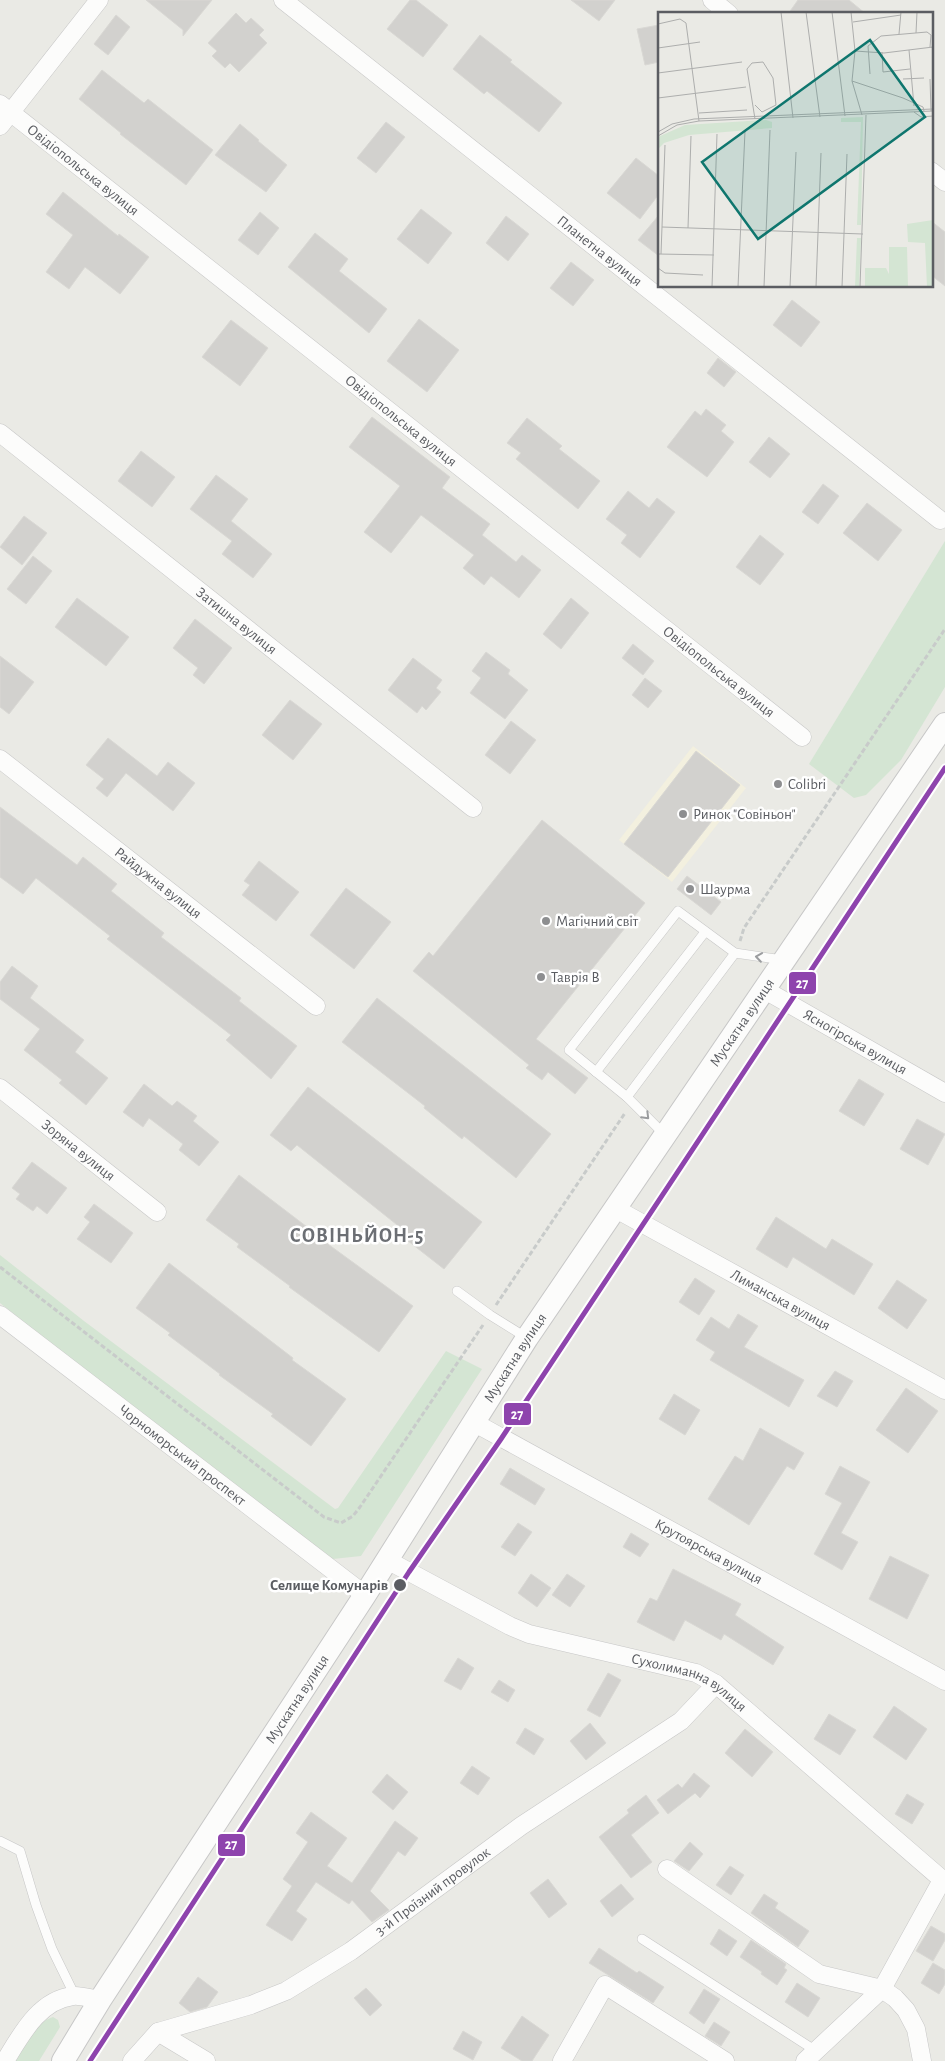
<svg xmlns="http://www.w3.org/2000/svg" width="945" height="2061" viewBox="0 0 945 2061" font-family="'Alegreya Sans',sans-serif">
<rect width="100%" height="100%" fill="#eaeae5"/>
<!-- commercial -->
<path fill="#f3f0df" d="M693 746 746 788 672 882 619 840Z"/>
<!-- green -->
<g fill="#d4e5d3">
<path d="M945 541V687L901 760 866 795 854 798 809 764Z"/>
<path d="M0 1255 84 1321 335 1509 338 1508 446 1351 482 1369 361 1556 333 1559 307 1542 203 1464 0 1303Z"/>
<path d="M53 2017 58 2020 60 2027 39 2061H14C25 2045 34 2023 53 2017Z"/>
</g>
<!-- building -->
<g fill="#d2d1ce" stroke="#d9d8d4">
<path d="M146 0H212L183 36V30Z"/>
<path d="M410 0H416L448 25 423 57 387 29Z"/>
<path d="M571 0H615L599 21Z"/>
<path d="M798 0H849L866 14H788Z"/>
<path d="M236 13 246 23 251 18 264 30 259 35 267 43 239 72 230 63 225 68 212 56 217 51 208 43Z"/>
<path d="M116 15 130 27 108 55 94 44Z"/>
<path d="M659 25V62L645 65 637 29Z"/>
<path d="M480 35 512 60 510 62 562 103 539 132 487 91 484 94 453 69Z"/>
<path d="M102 70 144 103 148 99 213 150 186 185 120 134 121 133 79 99Z"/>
<path d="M386 122 405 137 376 173 357 158Z"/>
<path d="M240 124 259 140 258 141 287 165 266 192 215 155Z"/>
<path d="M636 158 659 176V194L640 219 607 193Z"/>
<path d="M63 192 118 236 119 234 149 257 120 294 85 267 69 289 46 272 73 235 46 214Z"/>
<path d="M421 209 452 233 428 264 397 239Z"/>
<path d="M260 212 279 228 258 255 238 240Z"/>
<path d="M659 215V256L638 240Z"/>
<path d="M506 216 529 234 508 261 486 243Z"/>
<path d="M931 221 945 232V286L931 275Z"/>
<path d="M315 233 348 259 339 271 387 309 369 333 288 267Z"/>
<path d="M571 262 594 280 573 306 550 288Z"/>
<path d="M792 300 820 322 801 347 773 325Z"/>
<path d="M419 319 459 350 427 392 387 361Z"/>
<path d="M231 320 268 348 240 386 202 357Z"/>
<path d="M718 358 736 372 724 387 707 373Z"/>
<path d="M706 409 726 425 721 431 734 442 707 477 667 447 695 411 701 416Z"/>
<path d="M372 417 450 477 442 488 490 524 482 535 516 562 522 555 541 570 519 598 491 576 484 585 463 568 474 555 421 515 391 553 364 532 400 486 349 447Z"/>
<path d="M527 418 562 446 559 449 600 481 578 509 516 459 521 453 507 443Z"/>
<path d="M769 437 790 454 770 478 749 462Z"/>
<path d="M141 451 175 477 152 507 118 481Z"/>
<path d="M216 475 248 499 231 521 272 554 253 578 222 554 232 541 190 509Z"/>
<path d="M823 484 839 496 818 524 802 512Z"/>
<path d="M628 491 649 508 657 498 675 512 640 558 621 543 627 535 606 519Z"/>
<path d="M867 503 902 530 878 561 843 533Z"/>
<path d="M24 516 47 533 22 565 0 547Z"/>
<path d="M760 535 784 554 760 585 736 567Z"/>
<path d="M33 556 52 571 26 604 7 589Z"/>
<path d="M77 598 129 637 106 666 55 627Z"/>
<path d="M571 598 589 613 561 649 543 634Z"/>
<path d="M195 619 232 648 204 684 193 675 198 668 173 648Z"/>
<path d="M633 644 654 661 643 675 622 658Z"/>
<path d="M486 652 510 670 508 674 528 690 505 719 470 693 481 678 472 671Z"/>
<path d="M0 656 34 682 9 714 0 707Z"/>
<path d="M413 658 442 680 436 688 441 692 426 710 422 706 417 713 388 690Z"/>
<path d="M645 678 662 691 648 708 632 695Z"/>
<path d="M290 700 322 724 293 760 262 735Z"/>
<path d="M511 721 536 740 510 774 485 755Z"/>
<path d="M108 738 157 776 168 762 195 783 173 811 126 773 107 797 96 788 104 779 86 765Z"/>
<path d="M696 751 740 785 668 877 624 844Z"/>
<path d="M0 807 77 865 83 857 117 884 111 891 164 933 161 937 241 998 239 1001 297 1046 271 1079 226 1040 231 1035 107 939 110 936 36 878 23 894 0 877Z"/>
<path d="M542 820 645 903 536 1039 588 1078 575 1094 548 1072 542 1080 526 1068 529 1065 413 971 429 952 433 956Z"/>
<path d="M259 861 299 892 276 921 242 895 250 885 244 881Z"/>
<path d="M687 876 721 902 711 915 677 889Z"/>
<path d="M346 888 391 922 354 969 310 935Z"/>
<path d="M12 966 38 986 30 998 84 1040 75 1052 108 1078 86 1105 59 1083 62 1080 24 1050 40 1029 0 999V982Z"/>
<path d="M377 998 551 1134 516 1178 464 1136 462 1139 424 1108 425 1106 342 1042Z"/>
<path d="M859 1079 884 1094 864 1126 839 1111Z"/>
<path d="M144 1084 172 1106 177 1101 197 1116 193 1121 219 1142 199 1166 179 1150 183 1144 149 1118 143 1127 123 1112Z"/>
<path d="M308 1087 482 1222 444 1269 403 1237 406 1232 297 1145 291 1151 270 1135Z"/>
<path d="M917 1119 945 1134 928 1165 900 1149Z"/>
<path d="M32 1162 67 1188 47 1214 37 1206 33 1211 16 1199 20 1194 12 1188Z"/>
<path d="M239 1175 311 1230 310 1231 413 1306 379 1352 289 1287 290 1286 237 1247 239 1244 206 1220Z"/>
<path d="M94 1204 133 1233 111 1263 77 1239 90 1222 84 1217Z"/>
<path d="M776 1217 826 1249 832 1239 873 1264 854 1295 793 1257 787 1268 756 1249Z"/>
<path d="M169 1263 293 1358 292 1360 346 1399 311 1446 271 1416 273 1414 219 1375 220 1374 168 1335 170 1333 136 1308Z"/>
<path d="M695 1278 715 1291 699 1315 679 1302Z"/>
<path d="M897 1280 927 1300 907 1329 878 1308Z"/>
<path d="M738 1314 758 1326 744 1347 804 1380 789 1407 710 1360 715 1352 696 1340 711 1317 729 1329Z"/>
<path d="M835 1371 853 1381 837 1407 817 1396Z"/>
<path d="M906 1388 938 1411 908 1453 876 1430Z"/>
<path d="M674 1394 700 1410 685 1435 659 1419Z"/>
<path d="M760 1428 804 1453 794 1470 787 1466 749 1525 708 1499 735 1456 743 1461Z"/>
<path d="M840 1466 870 1482 841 1533 858 1542 842 1570 814 1554 842 1503 825 1494Z"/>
<path d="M510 1468 545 1489 535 1505 500 1484Z"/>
<path d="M518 1523 532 1532 515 1556 501 1547Z"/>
<path d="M631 1533 649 1544 640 1557 623 1547Z"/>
<path d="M890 1556 929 1575 907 1619 869 1599Z"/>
<path d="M673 1569 741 1604 735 1615 784 1647 773 1665 724 1634 721 1640 685 1620 674 1641 637 1622 650 1598 657 1601Z"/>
<path d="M531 1574 551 1588 537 1607 518 1593Z"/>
<path d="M567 1574 585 1586 570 1607 552 1595Z"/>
<path d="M458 1658 474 1668 461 1690 444 1681Z"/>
<path d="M608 1673 621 1680 600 1717 587 1710Z"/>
<path d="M499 1680 515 1690 508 1702 491 1692Z"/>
<path d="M894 1706 927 1729 906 1760 873 1737Z"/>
<path d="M829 1714 856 1730 840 1755 814 1739Z"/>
<path d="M590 1723 606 1743 586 1760 570 1741Z"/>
<path d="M525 1728 544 1739 534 1755 516 1743Z"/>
<path d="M745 1729 773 1752 752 1777 725 1753Z"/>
<path d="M472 1766 490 1778 478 1795 460 1783Z"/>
<path d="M694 1773 710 1786 700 1798 695 1793 668 1814 657 1800 678 1784 682 1788Z"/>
<path d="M387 1774 408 1792 393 1810 372 1792Z"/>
<path d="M907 1794 924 1804 912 1824 895 1814Z"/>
<path d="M646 1795 659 1813 631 1835 652 1862 631 1878 599 1837 629 1813 627 1810Z"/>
<path d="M311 1812 347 1838 327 1866 352 1883 395 1821 418 1838 405 1856 398 1851 370 1891 389 1910 372 1922 352 1900 349 1904 316 1882 296 1911 307 1919 292 1941 266 1925 292 1886 283 1879 308 1842 296 1833Z"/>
<path d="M690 1842 703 1854 689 1871 674 1861Z"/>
<path d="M730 1866 744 1875 731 1895 716 1885Z"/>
<path d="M548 1879 567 1904 549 1918 530 1893Z"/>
<path d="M621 1884 634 1899 612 1917 600 1901Z"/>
<path d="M764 1894 778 1903 775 1908 809 1931 798 1947 751 1913Z"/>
<path d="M931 1926 945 1934V1940L933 1961 916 1951Z"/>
<path d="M719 1929 737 1941 727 1956 710 1944Z"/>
<path d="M751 1940 786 1964 784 1968 787 1970 777 1985 761 1974 762 1972 740 1957Z"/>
<path d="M599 1948 637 1973 639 1971 664 1987 653 2003 589 1963Z"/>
<path d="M933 1963 945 1970V1984L939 1994 921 1983Z"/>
<path d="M198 1977 218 1992 207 2007 190 2012 179 2003Z"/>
<path d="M797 1983 820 1998 808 2017 785 2002Z"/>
<path d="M366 1988 382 2005 370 2016 354 1998Z"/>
<path d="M704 1989 720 1999 704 2024 689 2013Z"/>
<path d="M522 2016 549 2035 532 2061H522L501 2048Z"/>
<path d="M714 2022 730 2032 721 2046 705 2036Z"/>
<path d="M463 2031 482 2042 473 2060 453 2049Z"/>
</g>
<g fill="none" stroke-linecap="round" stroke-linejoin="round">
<defs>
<g id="service">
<path d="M596 1072 705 932"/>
<path d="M627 1097 735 953"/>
<path d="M664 1134 627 1097 569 1050 678 911 735 953 783 960"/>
<path d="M457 1291 490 1315 527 1338"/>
<path d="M0 1841 20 1851 36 1905 52 1949 75 1996"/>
<path d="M642 1939 816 2051"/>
</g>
<g id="minor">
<path id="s1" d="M283 0 940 520"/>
<path d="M712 0 729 14"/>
<path id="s2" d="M0 104 802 737"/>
<path d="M0 126 99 0"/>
<path d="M931 171 945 182"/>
<path id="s3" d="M0 433 473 808"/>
<path id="s4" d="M0 759 316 1006"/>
<path id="s5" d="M765 990 945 1093"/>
<path id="s6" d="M0 1088 157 1212"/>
<path id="s7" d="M616 1209 945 1390"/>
<path id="s8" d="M0 1315 365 1595"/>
<path id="s9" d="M473 1422 945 1681"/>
<path id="s10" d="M387 1560 510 1626 529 1634 696 1673 716 1684 945 1882"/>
<path d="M667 1869 819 1974 882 1989 895 1998 906 2010 916 2029 922 2061"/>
<path d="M158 2032 206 2061"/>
<path d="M5 2061C21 2035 39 2000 73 1996 81 1995 92 1999 100 2000"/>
<path id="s11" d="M132 2061 158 2032 251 2005 286 1991 351 1951 521 1826 681 1721 716 1684"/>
<path d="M562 2061 605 1985 725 2061"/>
<path d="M805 2061 882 1989 942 1880"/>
</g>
<g id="tertiary">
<path id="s12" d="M63 2061 100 2000 365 1595 527 1338 945 724"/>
</g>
</defs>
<!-- service casing -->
<use href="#service" stroke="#c7c7c7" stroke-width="10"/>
<!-- minor casing -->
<use href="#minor" stroke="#c7c7c7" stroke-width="19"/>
<!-- tertiary casing -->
<use href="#tertiary" stroke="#c7c7c7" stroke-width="24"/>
<!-- path -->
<g stroke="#c8cbca" stroke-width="3" stroke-dasharray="5 2.5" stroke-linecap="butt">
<path d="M740 941 744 928 945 629"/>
<path d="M0 1267 324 1517 341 1523 353 1516 360 1507 483 1325"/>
<path d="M496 1305 625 1113"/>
</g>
<!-- service -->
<use href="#service" stroke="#fcfcfb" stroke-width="9"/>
<!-- minor -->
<use href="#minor" stroke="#fcfcfb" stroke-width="18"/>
<!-- tertiary -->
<use href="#tertiary" stroke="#fcfcfb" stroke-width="22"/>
<defs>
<path id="tram-1" d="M90 2061 409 1572 501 1439 945 768"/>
</defs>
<!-- tram-1 casing -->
<use href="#tram-1" stroke="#fff" stroke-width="9"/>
<!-- tram-1 -->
<use href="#tram-1" stroke="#8e44ad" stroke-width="5"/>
</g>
<!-- one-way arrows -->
<defs><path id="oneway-chevron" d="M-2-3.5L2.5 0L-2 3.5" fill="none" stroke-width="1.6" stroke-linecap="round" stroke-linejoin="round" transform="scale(1.25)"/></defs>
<g stroke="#9b9d9f">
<use href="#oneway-chevron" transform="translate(759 957) rotate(-172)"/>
<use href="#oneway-chevron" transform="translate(646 1116) rotate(45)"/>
</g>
<!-- markers -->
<g fill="#8d8e90" stroke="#fff" stroke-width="2">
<circle cx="778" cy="784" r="5"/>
<circle cx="683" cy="814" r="5"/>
<circle cx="690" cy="889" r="5"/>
<circle cx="546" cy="921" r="5"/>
<circle cx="541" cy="977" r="5"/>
</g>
<circle fill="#5b5d62" stroke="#fff" stroke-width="2" cx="400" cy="1585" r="7"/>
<g text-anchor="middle" stroke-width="5" stroke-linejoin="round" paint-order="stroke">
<!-- street labels -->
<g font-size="15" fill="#5b5d62" stroke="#fff">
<text dy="5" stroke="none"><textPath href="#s2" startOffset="106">Овідіопольська вулиця</textPath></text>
<text dy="5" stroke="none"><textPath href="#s1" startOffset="404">Планетна вулиця</textPath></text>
<text dy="5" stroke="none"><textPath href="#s2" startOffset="511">Овідіопольська вулиця</textPath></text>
<text dy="5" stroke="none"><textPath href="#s3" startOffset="302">Затишна вулиця</textPath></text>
<text dy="5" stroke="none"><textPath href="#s2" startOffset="916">Овідіопольська вулиця</textPath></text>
<text dy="5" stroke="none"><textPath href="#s4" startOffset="201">Райдужна вулиця</textPath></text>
<text dy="5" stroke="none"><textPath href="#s12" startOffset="1241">Мускатна вулиця</textPath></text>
<text dy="5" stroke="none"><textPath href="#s5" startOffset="104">Ясногірська вулиця</textPath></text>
<text dy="5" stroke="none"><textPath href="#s6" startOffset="100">Зоряна вулиця</textPath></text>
<text dy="5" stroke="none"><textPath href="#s7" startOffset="188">Лиманська вулиця</textPath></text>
<text dy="5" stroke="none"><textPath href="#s12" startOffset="836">Мускатна вулиця</textPath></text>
<text dy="5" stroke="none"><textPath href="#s8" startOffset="230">Чорноморський проспект</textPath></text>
<text dy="5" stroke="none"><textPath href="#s9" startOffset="269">Крутоярська вулиця</textPath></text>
<text dy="5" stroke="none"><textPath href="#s10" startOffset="329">Сухолиманна вулиця</textPath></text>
<text dy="5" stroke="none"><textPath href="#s12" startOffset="431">Мускатна вулиця</textPath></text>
<text dy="5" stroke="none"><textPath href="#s11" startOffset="351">3-й Проїзний провулок</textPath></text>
</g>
<!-- poi labels -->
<g font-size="15" fill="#5b5d62" stroke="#fff" text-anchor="start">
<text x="788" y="789">Colibri</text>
<text x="693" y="819">Ринок "Совіньон"</text>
<text x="700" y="894">Шаурма</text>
<text x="556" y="926">Магічний світ</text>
<text x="551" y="982">Таврія В</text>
</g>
<!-- stop labels -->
<g font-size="15" font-weight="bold" fill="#5b5d62" stroke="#fff" text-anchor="end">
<text x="388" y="1590">Селище Комунарів</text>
</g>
<!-- district labels -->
<g font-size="20" font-weight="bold" letter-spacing="1" fill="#6c6f74" stroke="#fff">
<text x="357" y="1242">СОВІНЬЙОН-5</text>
</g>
</g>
<!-- overview -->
<g transform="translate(658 12)">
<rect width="275" height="275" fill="#eaeae5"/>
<path d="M205 105 203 213H199L203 110H183V106ZM108 108 114 110V116L31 123 6 131 0 137V125L27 113ZM275 208V275H269L267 231 250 230 249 212ZM199 226H203L201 275H197ZM231 235H249L250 275H207V256H228L231 262Z" fill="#d4e5d3"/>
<path fill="none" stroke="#adaead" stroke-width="1" d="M123 0 135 106M148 0 162 105M174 0 187 104M193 0 197 39 194 69 204 103M195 10 243 3M0 12 22 7 28 11 41 109M258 21 259 0M241 22 243 0M0 36 42 30M251 38 256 94M197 39 226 41 275 35M224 40 225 60 252 57M0 61 84 50M212 62 210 34 223 24 269 20 273 23 272 35M245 67 266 66M272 67 273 99M194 69 245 86 265 95 266 99M0 86 88 75M97 93 104 100 118 93 115 66 105 50 94 51 89 57 97 107M256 100 263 105 275 104M41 101 89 98M0 120 14 112 36 107 275 97M0 124 19 113 41 109 275 99M4 215 205 222M30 216 33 124M0 242 56 243M3 242 7 133M0 256 7 261 45 263M54 275 59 122M80 275 87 119M106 275 112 118M132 275 138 140M158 275 163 141M184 275 189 142M202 275 208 103"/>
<path fill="#0f766e" fill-opacity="0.15" stroke="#0f766e" stroke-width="2.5" d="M212 28 267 105 100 227 44 150Z"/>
<rect width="275" height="275" fill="none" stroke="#5b5d62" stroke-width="2.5"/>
</g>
<g stroke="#fff" stroke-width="2">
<rect x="788" y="971" width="29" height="24" rx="5" fill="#8e44ad"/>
<rect x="503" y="1402" width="29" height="24" rx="5" fill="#8e44ad"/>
<rect x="217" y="1833" width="29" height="24" rx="5" fill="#8e44ad"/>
</g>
<g font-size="14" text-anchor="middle" font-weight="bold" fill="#fff">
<text x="802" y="988">27</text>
<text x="517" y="1419">27</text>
<text x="231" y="1849">27</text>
</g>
</svg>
